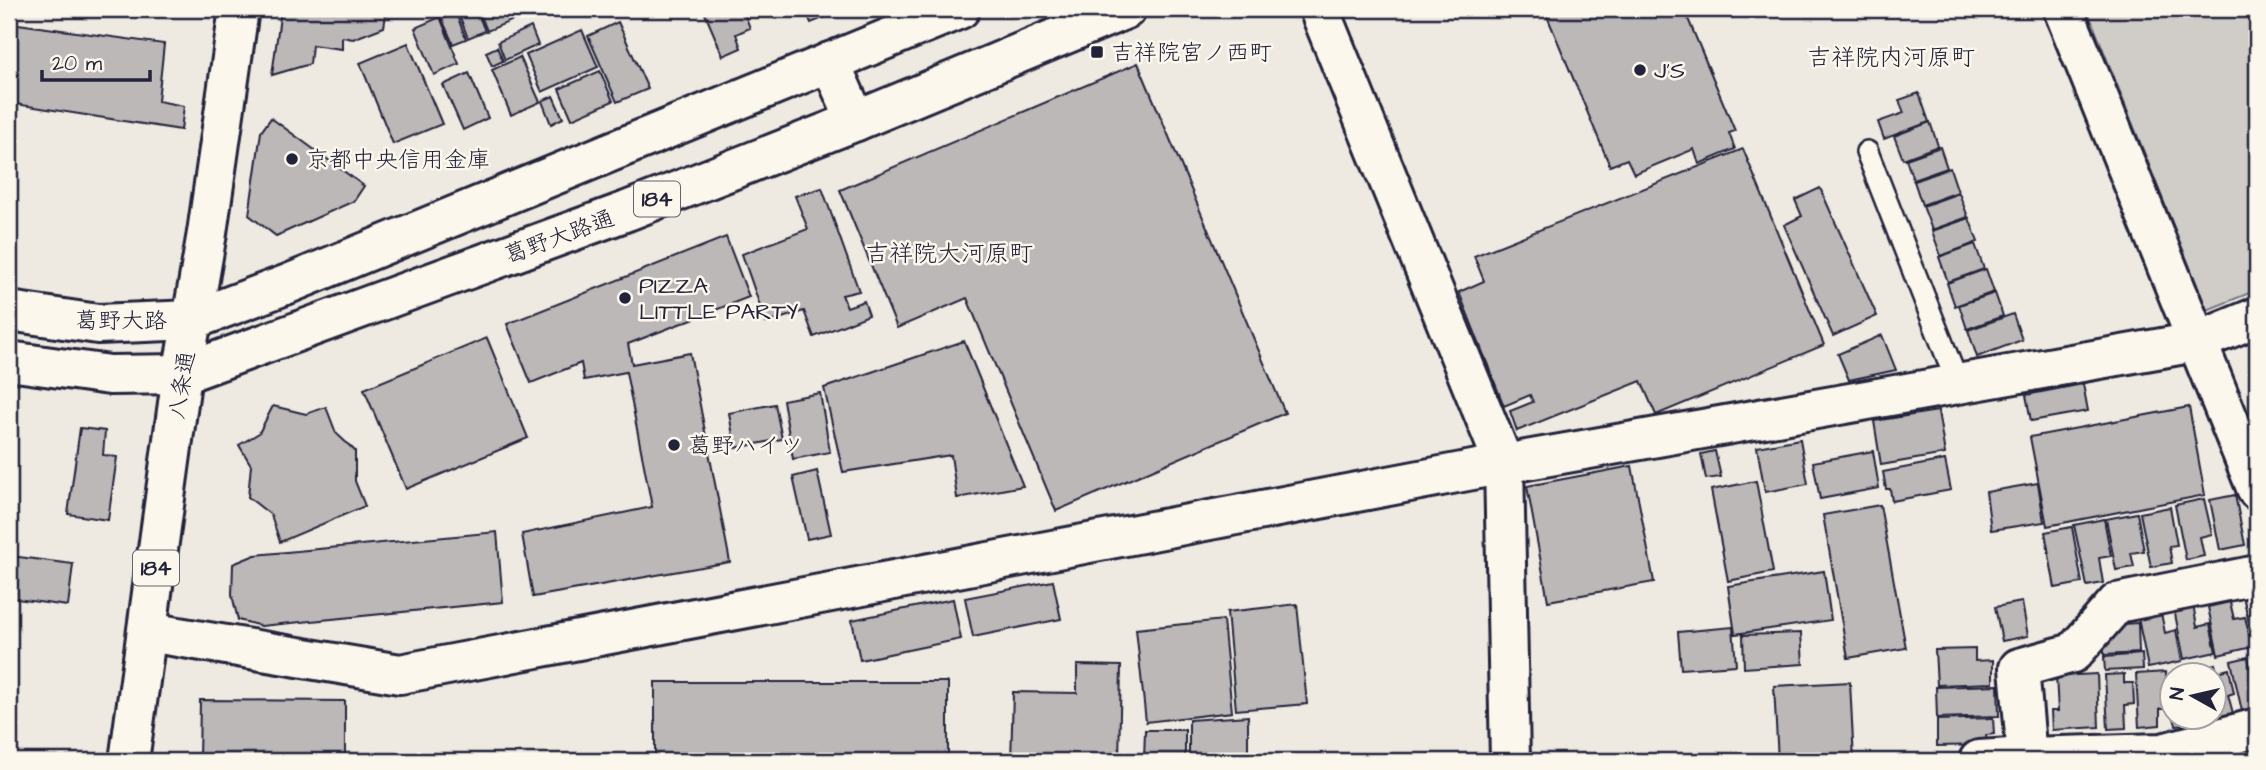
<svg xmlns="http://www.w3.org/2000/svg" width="2266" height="770" viewBox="0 0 2266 770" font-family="'Architects Daughter','Klee One',sans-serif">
<rect width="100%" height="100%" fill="#eeeae2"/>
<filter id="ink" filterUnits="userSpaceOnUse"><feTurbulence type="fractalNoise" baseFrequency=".0143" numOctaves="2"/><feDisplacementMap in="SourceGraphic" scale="14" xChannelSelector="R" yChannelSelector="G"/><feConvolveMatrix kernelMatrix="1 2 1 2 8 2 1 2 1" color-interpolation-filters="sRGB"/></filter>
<g filter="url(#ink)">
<!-- green -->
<path fill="#d0cdc9" stroke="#797882" stroke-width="2" d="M2087 9H2257V290L2207 310Z"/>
<!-- building -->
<g fill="#bcb8b8" stroke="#22223b" stroke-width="2">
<path d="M281 9H387L384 27 353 39 342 37V49L312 45 310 64 272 75Z"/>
<path d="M466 9H476L485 31 468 38 458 12Z"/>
<path d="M478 9H529L530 13 487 31Z"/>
<path d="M703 9H760L745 15 750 28 736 34 741 48 723 56Z"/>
<path d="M805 9H845L811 23Z"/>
<path d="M1544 9H1684L1735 131 1729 133 1735 149 1699 164 1694 149 1634 174 1627 159 1610 166Z"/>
<path d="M456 13 466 39 453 44 442 19Z"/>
<path d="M440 17 459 64 434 75 415 28Z"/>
<path d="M618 22 648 89 617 102 588 36Z"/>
<path d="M18 24 164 44 158 101 184 106 181 130 9 103V87Z"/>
<path d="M531 27 538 45 505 60 498 42Z"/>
<path d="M582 30 598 67 542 92 526 55Z"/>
<path d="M408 43 442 124 393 144 360 63Z"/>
<path d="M497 47 503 61 492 66 486 52Z"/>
<path d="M520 57 540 102 511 115 492 70Z"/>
<path d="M1138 63 1285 413 1056 511 967 298 897 328 840 190Z"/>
<path d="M600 71 613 101 572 119 559 89Z"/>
<path d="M469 73 488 118 463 130 443 85Z"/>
<path d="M1919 93 1929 122 1884 139 1878 122 1904 113 1899 100Z"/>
<path d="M553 96 563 118 551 124 542 101Z"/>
<path d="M271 118 364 186 354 201 276 236 249 215 261 132Z"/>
<path d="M1930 122 1938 146 1903 159 1894 136Z"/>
<path d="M9 136H15L9 178Z"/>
<path d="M1940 147 1947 168 1913 180 1906 159Z"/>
<path d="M1743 149 1824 345 1656 415 1641 381 1517 431 1510 411 1533 402 1530 395 1504 406 1459 292 1484 281 1474 256Z"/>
<path d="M1950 168 1958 192 1922 205 1914 181Z"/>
<path d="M822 188 859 291 842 295 847 307 864 301 869 315 814 337 804 311 766 323 742 254 808 229 795 196Z"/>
<path d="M1820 188 1877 316 1833 336 1784 225 1802 216 1795 200Z"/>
<path d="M1959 193 1968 217 1932 230 1923 206Z"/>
<path d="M1969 218 1978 242 1941 256 1932 231Z"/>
<path d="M726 237 749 297 628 344 632 364 690 353 730 562 533 597 522 534 652 507 626 372 584 380 581 363 531 383 507 324Z"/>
<path d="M1975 244 1984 269 1948 282 1939 257Z"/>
<path d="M1986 269 1994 292 1955 306 1947 283Z"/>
<path d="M1995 293 2003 316 1967 329 1959 305Z"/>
<path d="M2013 314 2022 340 1977 357 1968 330Z"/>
<path d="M1882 335 1896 370 1849 380 1838 354Z"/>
<path d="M487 338 528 438 406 489 364 389Z"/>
<path d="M964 341 1023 486 957 498 951 455 843 472 824 388Z"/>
<path d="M2083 384 2088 411 2031 421 2026 395Z"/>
<path d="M820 393 830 452 793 459 783 400Z"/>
<path d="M775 404 782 439 735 448 729 413Z"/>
<path d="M273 406 306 414 326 407 336 433 355 451V481L365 506 280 542 271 515 248 497 251 465 239 445 259 433Z"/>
<path d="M2189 407 2205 495 2047 526 2030 437Z"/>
<path d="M1938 411 1945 454 1881 465 1874 421Z"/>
<path d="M80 428 105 431 103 455 117 457 108 520 68 514Z"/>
<path d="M1800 439 1808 484 1765 492 1757 447Z"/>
<path d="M1715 451 1721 477 1706 479 1701 454Z"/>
<path d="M1873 451 1879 488 1820 499 1813 462Z"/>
<path d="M1945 460 1951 490 1892 501 1890 489H1886L1883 472Z"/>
<path d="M1632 466 1654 582 1548 601 1527 486Z"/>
<path d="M817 471 831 534 807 539 793 477Z"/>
<path d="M1756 481 1773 572 1728 581 1711 490Z"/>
<path d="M2038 483 2044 522 1991 530 1986 492Z"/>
<path d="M2235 495 2245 545 2220 550 2210 500Z"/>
<path d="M2204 499 2212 534 2200 537 2204 556 2186 560 2175 505Z"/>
<path d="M1880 505 1906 648 1848 658 1823 515Z"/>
<path d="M2170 507 2177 545 2169 546 2172 563 2151 567 2140 513Z"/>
<path d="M2137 513 2144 551 2131 553 2134 567 2116 570 2106 519Z"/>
<path d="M2104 519 2111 556 2099 558 2103 583 2087 586 2074 525Z"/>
<path d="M2072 527 2082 583 2055 588 2045 532Z"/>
<path d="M497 532 503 602 261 626 238 620 232 595 233 564 255 555Z"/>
<path d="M11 556 73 564 68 606 9 598Z"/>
<path d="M1824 571 1831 620 1735 634 1728 586Z"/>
<path d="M1053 581 1061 619 973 637 965 598Z"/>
<path d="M2257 593V649L2255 650 2243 596Z"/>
<path d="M953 599 961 639 860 660 852 620Z"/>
<path d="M2022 602 2028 636 2002 641 1995 607Z"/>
<path d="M2230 602 2234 619 2245 617 2252 647 2218 655 2208 607Z"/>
<path d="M1297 604 1307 704 1236 710 1227 612Z"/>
<path d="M2193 604 2197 627 2210 624 2216 652 2184 659 2174 609Z"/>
<path d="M2161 613 2165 633 2176 630 2182 661 2148 668 2138 618Z"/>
<path d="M1223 620 1232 712 1146 722 1136 629Z"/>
<path d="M2138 623 2139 653 2104 655V641L2121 624Z"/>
<path d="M1733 627 1736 665 1681 669 1678 632Z"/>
<path d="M1801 633 1803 664 1744 668 1743 635Z"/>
<path d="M1975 649V661L1993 660V683L1937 685 1935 650Z"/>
<path d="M2142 654 2143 669 2105 671 2104 657Z"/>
<path d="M2248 657 2251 672 2257 671V713L2243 716 2231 661Z"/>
<path d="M2215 664 2217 672 2229 669 2234 693 2228 695 2233 713 2227 715V718L2210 722 2209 718H2214V676H2199L2198 668Z"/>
<path d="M1077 665 1121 666 1119 761H1011L1013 692 1077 693Z"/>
<path d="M2166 672 2168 709H2160V725L2139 727 2136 674Z"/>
<path d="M2097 674 2099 727 2052 730 2051 711H2058L2056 676Z"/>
<path d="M2124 674V683H2133L2134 704 2125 705 2126 728 2108 729 2105 675Z"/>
<rect x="655" y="682" width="293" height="79"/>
<path d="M1850 682 1854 761H1778L1774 686Z"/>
<path d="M1998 685 1999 716 1937 718 1936 687Z"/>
<path d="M200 700 345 701V761H199Z"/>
<path d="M1248 716V761H1189V720Z"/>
<path d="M1993 718 1994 734 1986 735 1987 745 1937 746V720Z"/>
<path d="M2174 718H2194L2195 723 2176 725Z"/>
<path d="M1145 730H1185V761H1144Z"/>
</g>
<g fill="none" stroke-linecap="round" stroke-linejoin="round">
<defs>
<path id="service" d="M1867 152 1958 384"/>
<g id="minor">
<path d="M1319 9 1504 464 1510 761"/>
<path d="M2063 9 2257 490"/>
<path d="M2257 575 2117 603 2073 653 2019 668 2027 757 2162 753 2257 728"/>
<path d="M148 632 400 674 1504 464 2196 342 2257 317"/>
<path d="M1979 760 2027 757"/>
</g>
<g id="tertiary">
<path d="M9 311 98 324 192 320"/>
<path d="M9 361 110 375 182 374"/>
</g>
<path id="secondary" d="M192 320 207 233 239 9"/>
<g id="primary">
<path d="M830 62 856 121"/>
<path d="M182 374 627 211 856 121 1126 9"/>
<path d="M129 761 182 374 192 320 288 284 960 9"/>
</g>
</defs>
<!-- service casing -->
<use href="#service" stroke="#22223b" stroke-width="26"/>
<!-- minor casing -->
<use href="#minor" stroke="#22223b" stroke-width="44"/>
<!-- tertiary casing -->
<use href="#tertiary" stroke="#22223b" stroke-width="44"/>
<!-- secondary casing -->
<use href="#secondary" stroke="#22223b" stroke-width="44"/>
<!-- primary casing -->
<use href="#primary" stroke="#22223b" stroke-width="44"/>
<!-- service -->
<use href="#service" stroke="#fbf7ec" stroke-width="21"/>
<!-- minor -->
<use href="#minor" stroke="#fbf7ec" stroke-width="38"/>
<!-- tertiary -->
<use href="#tertiary" stroke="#fbf7ec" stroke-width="38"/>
<!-- secondary -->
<use href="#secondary" stroke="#fbf7ec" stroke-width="38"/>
<!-- primary -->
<use href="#primary" stroke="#fbf7ec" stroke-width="38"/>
</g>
</g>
<!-- markers -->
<g fill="#22223b" stroke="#fbf7ec" stroke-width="2.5">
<rect x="1090" y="45" width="14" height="14" rx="3.5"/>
<circle cx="1640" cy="70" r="7"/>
<circle cx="292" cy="159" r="7"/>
<circle cx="625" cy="298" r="7"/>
<circle cx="674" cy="445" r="7"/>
</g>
<g text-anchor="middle" stroke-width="5" stroke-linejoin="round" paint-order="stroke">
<!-- shield labels -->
<g fill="#fbf7ec" stroke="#636270" stroke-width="2">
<rect x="634" y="181.5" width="46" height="35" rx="5"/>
<rect x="133" y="550.5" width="46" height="35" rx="5"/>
</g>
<g font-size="21" font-weight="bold" fill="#22223b">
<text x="657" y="206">184</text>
<text x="156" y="575">184</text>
</g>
<!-- poi labels -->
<g font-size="23" fill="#22223b" stroke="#fbf7ec" text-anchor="start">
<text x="1111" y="60">吉祥院宮ノ西町</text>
<text x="1654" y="78">J'S</text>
<text x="306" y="167">京都中央信用金庫</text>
<text x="639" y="293">PIZZA<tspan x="639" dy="26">LITTLE PARTY</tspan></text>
<text x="688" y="453">葛野ハイツ</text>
</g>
<!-- street labels -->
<g font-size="23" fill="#22223b" stroke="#fbf7ec">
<text transform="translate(559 236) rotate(-20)" y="8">葛野大路通</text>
<text x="121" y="328">葛野大路</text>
<text transform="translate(181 385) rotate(-81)" y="8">八条通</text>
</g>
<!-- neighbourhood labels -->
<g font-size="24" fill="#22223b" stroke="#fbf7ec">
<text x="1891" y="65">吉祥院内河原町</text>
<text x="949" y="261">吉祥院大河原町</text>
</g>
</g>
<!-- margin -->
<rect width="2266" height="770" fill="none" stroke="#fbf7ec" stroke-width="35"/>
<rect x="18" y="18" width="2231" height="735" fill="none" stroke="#22223b" stroke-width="2.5" filter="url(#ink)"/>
<!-- north arrow -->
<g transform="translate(2193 696) rotate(278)"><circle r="33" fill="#fbf7ec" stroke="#a4a2a5" stroke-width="2"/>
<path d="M0-5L12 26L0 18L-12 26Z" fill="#22223b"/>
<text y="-10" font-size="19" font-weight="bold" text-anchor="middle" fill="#22223b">N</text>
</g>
<!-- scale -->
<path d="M42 70v10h108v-10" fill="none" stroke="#22223b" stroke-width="3.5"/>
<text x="52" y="70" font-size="21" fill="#22223b" stroke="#fbf7ec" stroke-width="5" paint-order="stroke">20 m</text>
</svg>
